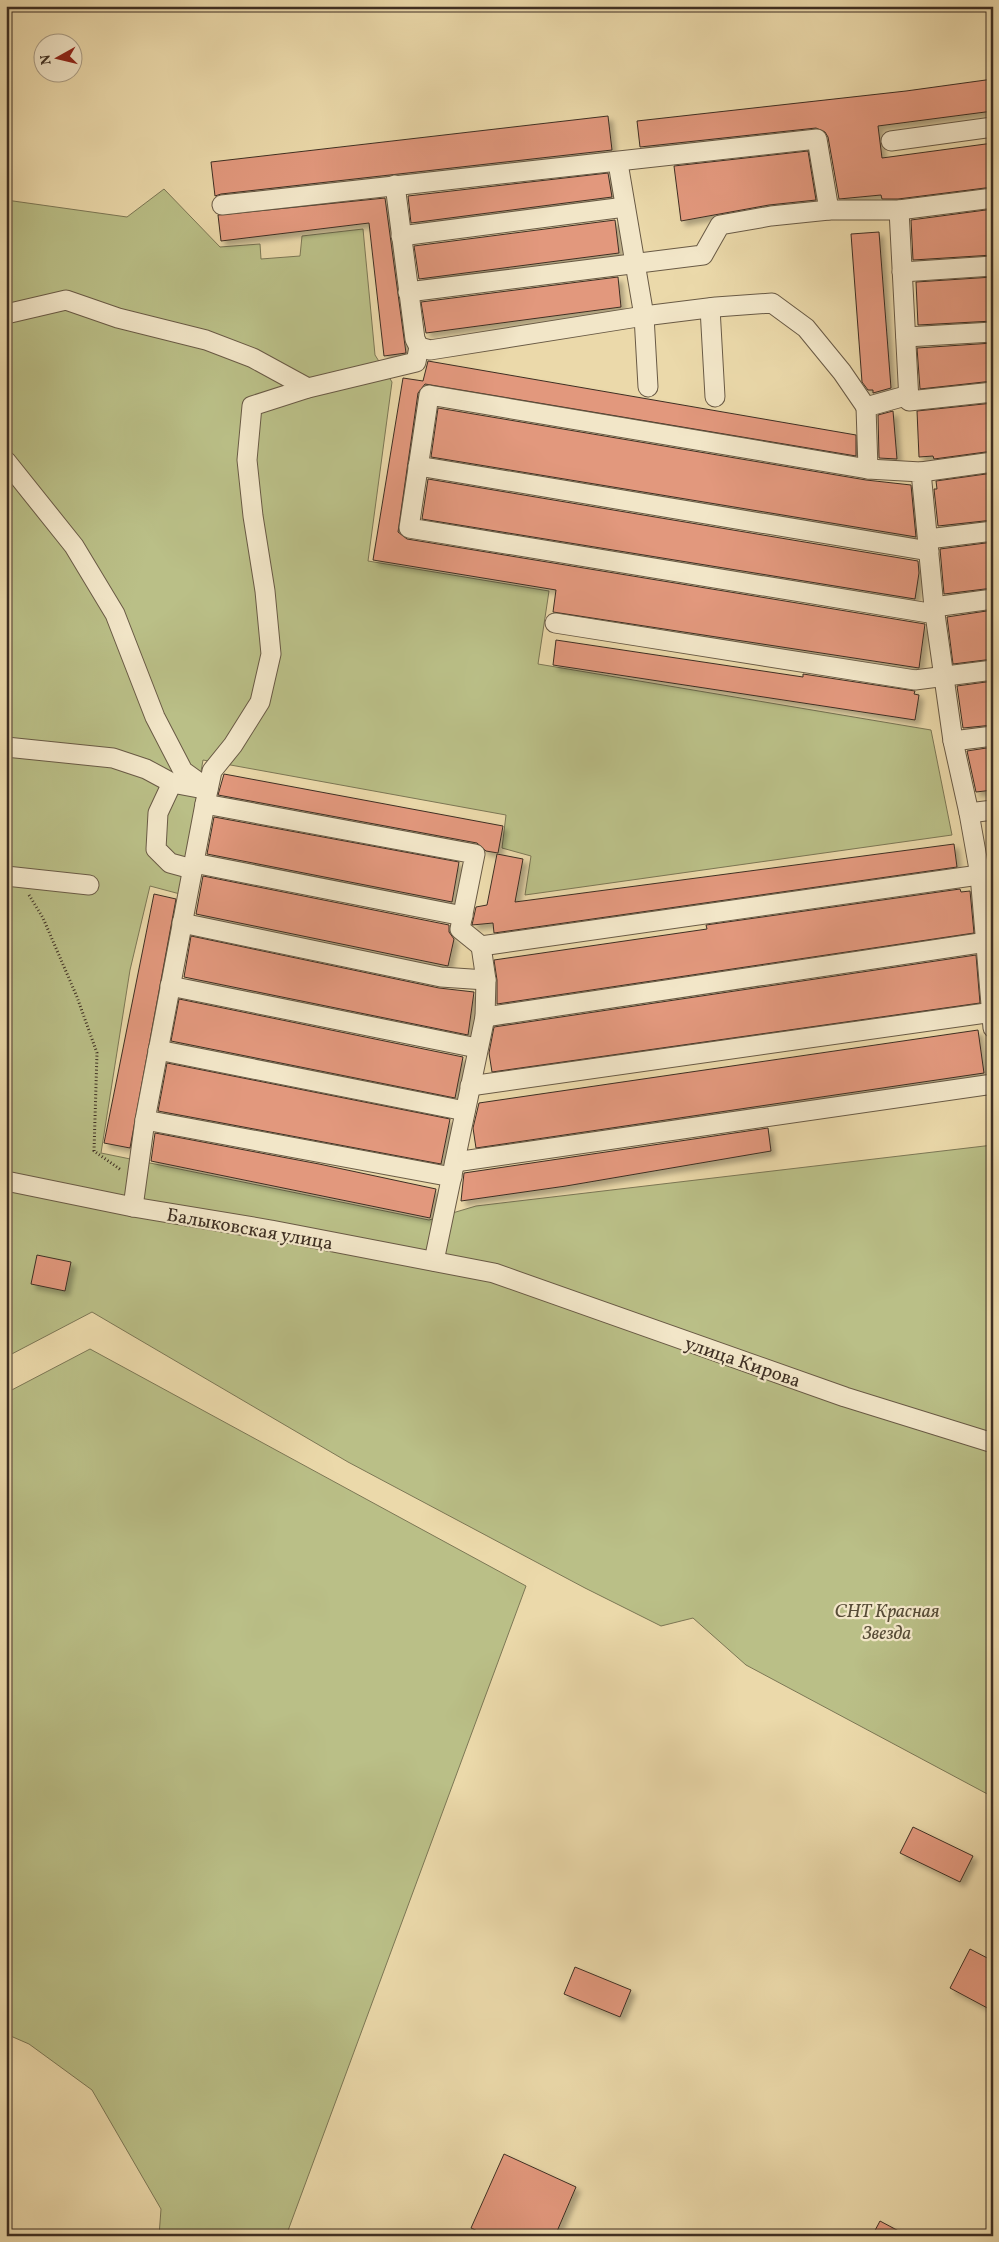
<svg xmlns="http://www.w3.org/2000/svg" width="999" height="2242" viewBox="0 0 999 2242" font-family="Vollkorn,serif">
<defs>
<filter id="shadow"><feDropShadow dx="4.5" dy="4.5" stdDeviation="2.5" flood-color="#0004"/></filter>
</defs>
<rect width="100%" height="100%" fill="#ebd9aa"/>
<filter id="stains"><feTurbulence type="fractalNoise" baseFrequency=".004" numOctaves="4"/><feColorMatrix values="0 0 0 0 .2 0 0 0 0 .09 0 0 0 0 .02 0 0 0 .5 -.17"/></filter>
<radialGradient id="worn" r=".72"><stop offset=".6" stop-color="#630" stop-opacity="0"/><stop offset="1" stop-color="#630" stop-opacity=".3"/></radialGradient>
<!-- green -->
<g fill="#babf87" stroke="#7c7755">
<path d="M164 189 220 247 260 244 261 259 300 256 302 236 363 229 375 355 392 382 368 561 549 591 538 664 931 730 952 835 525 895 531 856 502 848 506 815 203 760 180 894 150 886 130 970 101 1153 429 1220 476 1206 993 1145V1797L746 1665 693 1618 661 1626 585 1588 348 1462 92 1312 6 1357V200L127 217Z"/>
<path d="M90 1349 526 1586 286 2236H159L161 2209 92 2090 29 2044 6 2034V1393Z"/>
</g>
<!-- building -->
<g fill="#e2987d" stroke="#3e2f23" filter="url(#shadow)">
<path d="M993 79V111L878 126 882 158 993 143V187L898 199H882L881 195 839 199 828 137 825 132 816 128 640 147 637 121 906 91Z"/>
<path d="M608 116 612 150 221 194 215 196 211 162Z"/>
<path d="M808 151 816 200 769 205 681 221 674 166Z"/>
<path d="M608 173 612 197 411 223 408 196Z"/>
<path d="M385 198 406 353 384 356 369 223 221 241 218 215Z"/>
<path d="M993 209V255L913 260 911 220Z"/>
<path d="M615 220 619 253 419 279 414 246Z"/>
<path d="M879 232 891 388 873 393V390H868L862 382 851 234Z"/>
<path d="M618 277 621 307 426 333 421 302Z"/>
<path d="M993 277V321L918 325 916 282Z"/>
<path d="M993 343V381L920 389 917 348Z"/>
<path d="M428 361 856 435V456L425 384 418 393 398 532 407 539 925 624 919 668 553 612 556 590 373 560 403 378 423 381Z"/>
<path d="M993 403V451L934 459 933 456 919 457 917 411Z"/>
<path d="M438 408 866 480 911 485 916 537 431 457Z"/>
<path d="M893 411 897 459 879 458 878 415Z"/>
<path d="M993 473V520L938 526 934 489H937L936 481Z"/>
<path d="M428 479 918 561 919 573 915 599 422 519Z"/>
<path d="M993 542V588L944 594 940 549Z"/>
<path d="M993 610V659L953 664 947 617Z"/>
<path d="M556 640 803 677V674L915 691 914 694 919 695 915 720 553 665Z"/>
<path d="M993 681V725L963 728 957 686Z"/>
<path d="M993 747V790L976 792 967 751Z"/>
<path d="M224 774 503 826 498 853 486 851 477 843 218 795Z"/>
<path d="M214 817 459 862 452 902 207 854Z"/>
<path d="M954 844 957 867 494 933 493 923 472 925 476 907 487 905 497 854 523 859 515 902Z"/>
<path d="M203 876 449 925V932L454 939 448 966 196 914Z"/>
<path d="M960 889 961 892 970 891 974 933 497 1004V980L494 960 707 929 706 925Z"/>
<path d="M154 894 176 899 130 1148 104 1143Z"/>
<path d="M191 936 439 988 474 992 468 1035 184 977Z"/>
<path d="M976 955 980 1003 492 1072 489 1053 494 1027Z"/>
<path d="M179 999 463 1057 455 1098 171 1041Z"/>
<path d="M978 1030 984 1073 476 1148 473 1128 479 1103Z"/>
<path d="M167 1063 450 1119 441 1164 158 1111Z"/>
<path d="M768 1128 771 1151 566 1186 461 1201 464 1173Z"/>
<path d="M155 1133 319 1164 436 1189 430 1218 151 1161Z"/>
<path d="M37 1255 71 1262 65 1291 31 1284Z"/>
<path d="M913 1827 973 1856 960 1882 900 1853Z"/>
<path d="M970 1949 993 1961V2011L950 1988Z"/>
<path d="M575 1967 631 1990 620 2017 564 1994Z"/>
<path d="M504 2154 576 2187 555 2236H488L471 2228Z"/>
<path d="M880 2221 908 2236H872Z"/>
</g>
<g fill="none" stroke-linecap="round" stroke-linejoin="round">
<defs>
<g id="minor">
<path d="M891 141 993 127"/>
<path d="M618 163 644 316 648 387"/>
<path d="M395 185 415 339 419 347 430 350 644 316 716 307 772 303 806 328 842 372 866 407"/>
<path d="M222 205 817 139 829 210"/>
<path d="M899 210 909 401 993 392"/>
<path d="M401 236 625 207"/>
<path d="M902 272 993 266"/>
<path d="M408 292 703 255 720 225 771 216 829 210H899L993 198"/>
<path d="M710 308 715 397"/>
<path d="M6 314 66 300 118 318 206 340 253 358 308 388"/>
<path d="M906 337 993 332"/>
<path d="M6 461 74 546 115 614 155 717 183 771 208 789"/>
<path d="M418 466 929 551"/>
<path d="M868 469 866 407 909 395"/>
<path d="M921 472 993 462"/>
<path d="M928 539 993 531"/>
<path d="M934 607 993 599"/>
<path d="M935 614 409 528 429 395 868 469 921 472 934 607 935 614 953 741 969 813 980 875 993 1028"/>
<path d="M555 623 915 680 993 670"/>
<path d="M953 741 993 736"/>
<path d="M6 747 113 758 146 769 172 783 204 789"/>
<path d="M172 783 158 813 156 849 170 863 192 869"/>
<path d="M205 804 212 771 233 745 260 702 271 654 265 591 253 516 247 460 252 406 308 388 416 362 419 347"/>
<path d="M969 813 993 810"/>
<path d="M194 863 463 916"/>
<path d="M6 876 89 885"/>
<path d="M182 923 441 977 486 980"/>
<path d="M170 986 477 1048"/>
<path d="M485 1017 993 941"/>
<path d="M158 1050 465 1111"/>
<path d="M470 1086 993 1012"/>
<path d="M145 1120 452 1177"/>
<path d="M455 1162 993 1084"/>
<path d="M6 1181 133 1207 271 1230 494 1273 845 1397 993 1443"/>
<path d="M133 1207 145 1120 205 804 475 854 460 929 481 946"/>
<path d="M434 1261 485 1017 486 980 481 946 993 873"/>
</g>
</defs>
<!-- minor casing -->
<use href="#minor" stroke="#695a45" stroke-width="21"/>
<!-- path -->
<path stroke="#3e2f23" stroke-width="3" stroke-dasharray="1 2.5" stroke-linecap="butt" d="M29 895 43 918 77 997 97 1053 94 1151 121 1170"/>
<!-- minor -->
<use href="#minor" stroke="#f2e6c8" stroke-width="19"/>
</g>
<g text-anchor="middle" stroke-width="4.5" stroke-linejoin="round" paint-order="stroke">
<!-- street labels -->
<g font-size="19" fill="#3e2f23" stroke="#f2e6c8">
<text transform="translate(250 1228) rotate(10)" y="7">Балыковская улица</text>
<text transform="translate(743 1361) rotate(19)" y="7">улица Кирова</text>
</g>
<!-- park labels -->
<g font-size="19" font-style="italic" fill="#574c37" stroke="#f2e6c8">
<text x="887" y="1617">СНТ Красная<tspan x="887" dy="22">Звезда</tspan></text>
</g>
</g>
<!-- margin -->
<rect width="999" height="2242" fill="none" stroke="#ebd9aa" stroke-width="25"/>
<rect x="8" y="8" width="984" height="2227" fill="none" stroke="#3e2f23" stroke-width="2.5"/>
<rect x="12" y="12" width="974" height="2217" fill="none" stroke="#3e2f23"/>
<!-- north arrow -->
<g transform="translate(58 58) rotate(262)"><circle r="24" fill="#f2e6c8" stroke="#aa9d86"/>
<path d="M0-4L9 19L0 12L-9 19Z" fill="#8f2418"/>
<text y="-8" font-size="14" font-weight="bold" text-anchor="middle" fill="#3e2f23">N</text>
</g>
<rect width="100%" height="100%" filter="url(#stains)"/>
<rect width="100%" height="100%" fill="url(#worn)"/>
</svg>
